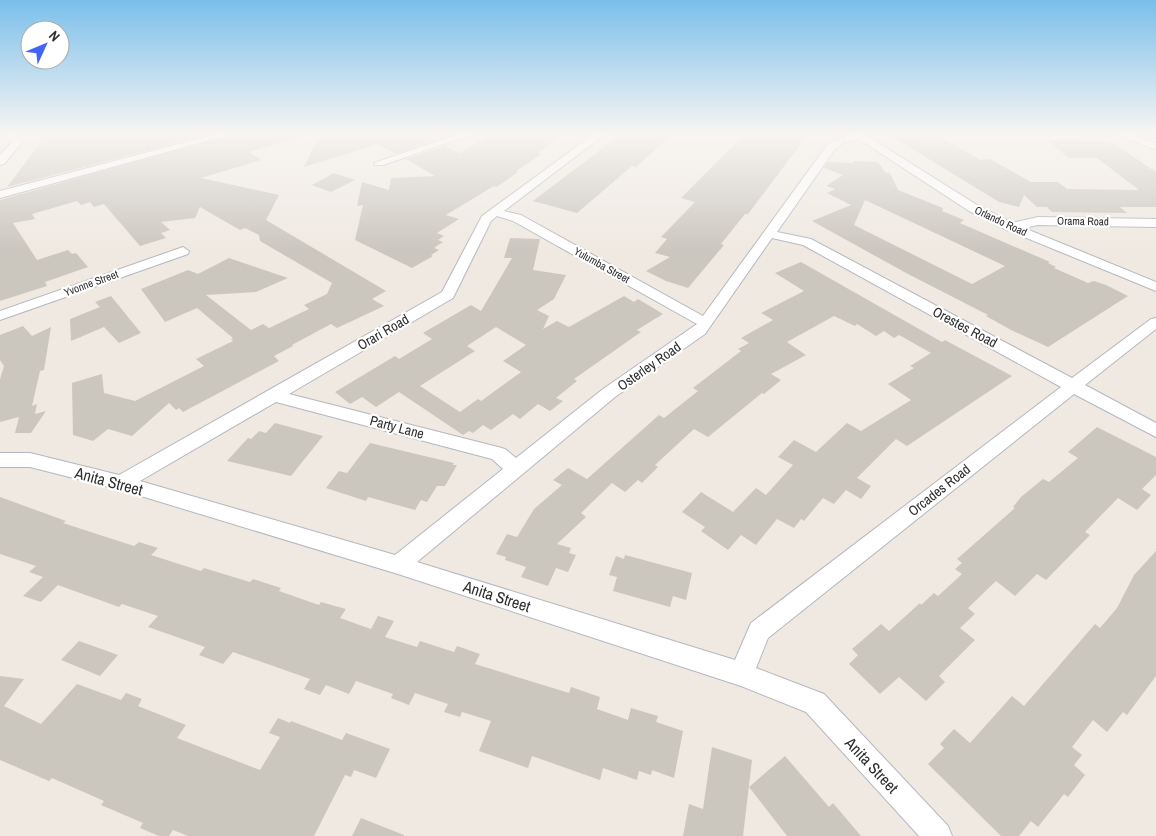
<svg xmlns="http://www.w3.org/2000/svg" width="1156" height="836" viewBox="0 0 1156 836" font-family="'Archivo Narrow',sans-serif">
<rect width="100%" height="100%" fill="#efe9e1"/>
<!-- building -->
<g fill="#cbc7bf" fill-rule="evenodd">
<path d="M47 134H211L7 187 42 141 51 139Z"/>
<path d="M234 134H296L297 138 249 152 261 160 201 178 279 195 266 220 386 291 372 299 384 306 337 328 331 324 292 345 293 346 274 356 279 361 183 412 179 408 176 410 169 403 132 436 108 429 93 441 73 435 72 383 102 374 104 393 135 401 204 366 196 359 233 341 231 339 233 338 197 308 165 322 141 289 188 270 198 274 229 258 288 278 256 292 206 295 251 330 263 324 269 328 309 309 304 305 327 294 332 283 260 241 259 235 245 228 240 230 200 207 195 218 161 222 170 230 161 233 166 238 140 246 104 204 94 207 90 202 81 205 77 201 32 214 35 219 13 223 37 260 68 250 72 254 76 253 88 267 45 282 47 286 0 301V200Z"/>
<path d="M320 134H421L434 141 396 154 378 144 304 167Z"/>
<path d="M492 134H561L538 153 542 154 516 171 518 172 497 187 494 186 446 215 459 219 437 233 444 236 438 240 443 242 434 248 439 250 431 255 433 256 412 268 355 240 363 205 357 206 362 182 389 190 391 178 435 176 406 159 445 146 460 153Z"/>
<path d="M621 134H672L636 167 632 166 577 213 533 201Z"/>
<path d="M745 134H806L803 137H806L748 214H745L721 244 724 245 688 288 666 281 646 271 670 257 655 253 667 239 661 237 695 202 681 198Z"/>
<path d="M888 134H916L925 139 940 137 980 160 990 159 1031 182H1058L1067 189 1139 190 1097 158H1069L1047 140 1110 141 1156 172V207H1120L1127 213 1052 212 1047 207H1037L1024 195 1019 207 999 202Z"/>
<path d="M853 161 878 162 886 173H890L898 190 943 208 942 211 964 220 960 223 1050 262 1048 263 1056 267 1054 268 1088 283 1094 281 1106 285 1128 296 1048 347 1011 330 986 316 988 315 908 274 812 221 851 205 827 193 835 189 826 186 843 175 824 168 828 162 854 163ZM865 200 1005 266 972 284 854 225Z"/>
<path d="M334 173 355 180 331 192 312 185Z"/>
<path d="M510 238 540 239 533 270 566 275 554 299 537 310 549 316 543 329 557 321 569 327 624 296 634 302 638 299 663 314 637 330 641 332 574 379 577 381 556 398 563 401 550 411 538 404 520 419 513 414 491 430 483 425 473 433 469 431 463 435 399 392 376 407 362 397 350 404 335 392 395 356 399 359 432 339 423 333 471 305 481 311 512 258H504ZM496 327 526 345 503 361 521 372 481 401 478 399 460 412 420 386 475 351 467 346Z"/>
<path d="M801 262 942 342 945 340 1012 376 907 446 896 439 857 478 871 486 861 499 846 490 834 504 823 498 804 521 801 519 794 528 777 519 756 545 741 535 728 550 701 531 705 527 682 512 701 492 733 512 756 488 766 495 793 465 778 457 794 440 816 452 847 423 861 431 911 400 888 384 914 368 910 366 931 353 899 335 894 338 884 331 876 336 857 324 855 326 834 316 787 342 806 355 771 374 781 380 764 394 762 393 708 437 694 429 655 465 658 467 642 483 638 480 625 492 612 483 581 513 586 517 557 544 571 548 569 553 576 555 568 572 556 568 548 586 521 577 526 567 505 560 506 557 496 554 507 534 517 537 534 509 562 485 553 480 568 468 587 479 659 415 664 418 698 391 693 388 741 351 738 349 749 343 741 338 773 320 761 313 804 291 775 273Z"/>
<path d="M111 296 141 333 119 343 104 327 71 341 70 319 100 307 95 302Z"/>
<path d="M23 326 32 336 51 327 44 370 40 371 32 406 37 404 35 414 46 411 31 433H15L19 417 0 422V379L4 366 0 360V335Z"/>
<path d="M275 423 323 436 291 476 227 461 248 438 251 439 259 431 266 433Z"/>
<path d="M1097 427 1156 457V475L1142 489 1151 495 1137 510 1118 498 1085 532 1090 535 1046 580 1037 574 1015 596 996 581 968 608 975 614 960 628 975 640 939 676 945 682 926 701 899 677 880 694 849 664 858 655 852 649 881 624 889 631 920 603 921 605 934 593 938 596 962 574 955 569 962 563 957 559 1015 508 1013 507 1021 497 1043 479 1049 482 1078 458 1068 452Z"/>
<path d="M370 443 454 463 453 465H457L445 486H437L427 502 421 500 415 510 368 497 366 501 326 488 339 471 347 473Z"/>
<path d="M0 497 66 521 63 523 134 546 139 542 158 548 151 555 201 571 204 568 250 582 253 579 281 588 279 591 319 605 321 602 346 609 340 618 371 629 378 616 394 621 385 637 417 647 420 641 454 652 457 646 480 654 475 664 569 693 571 687 600 697 597 709 628 720 631 708 658 716 656 722 683 731 674 778 652 770 651 775 639 771 637 780 603 768 600 780 532 756 528 768 479 751 491 721 462 712 460 717 444 712 448 704 415 693 409 705 391 698 393 694 356 681 349 694 326 685 320 695 304 689 310 679 233 652 223 664 199 655 205 647 148 627 158 616 122 604 119 607 58 585 41 602 23 596 43 577 29 572 36 566 0 554Z"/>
<path d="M1156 551V676L1127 715 1123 712 1107 732 1093 720 1072 747 1082 755 1074 765 1085 775 1068 797 1064 794 1038 827 1031 821 1019 836H1001L928 764 944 748 940 744 954 729 970 743 1012 696 1024 706 1095 624 1100 628 1117 608 1134 575Z"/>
<path d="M625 555 692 573 686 600 673 596 670 607 613 591 617 577 609 575 616 556 624 559Z"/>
<path d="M79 641 118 655 100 676 61 660Z"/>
<path d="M0 676 24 679 4 706 41 724 77 684 121 700 126 693 142 699 138 706 186 725 177 738 260 770 280 737 269 733 278 718 290 723 291 721 342 740 346 733 390 749 376 778 354 770 351 777 345 775 314 836H188L173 830 169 836H159L140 828 143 823 101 805 104 801 52 778 49 781 0 760Z"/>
<path d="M712 747 752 760 743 836H683L689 804 703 809Z"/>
<path d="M785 756 829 807 833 803 861 836H787L749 787Z"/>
<path d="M361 818 404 835V836H352Z"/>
</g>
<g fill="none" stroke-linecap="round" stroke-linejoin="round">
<defs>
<g id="street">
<path d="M5 134H16L23 141 4 164 0 165V155L13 141Z"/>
<path d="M217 134H232L0 198V191Z"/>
<path d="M459 134H473L383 165H375L374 163Z"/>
<path d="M594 134H605L504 211 521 215 703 316 827 145C839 137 851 134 864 134L977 205 1012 223 1038 217 1156 219V227L1038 225 1024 228 1156 282V291L1007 230 969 211 859 139 844 142 835 149 777 232 811 239 1072 378 1151 319 1156 318V329L1085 385 1156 423V437L1074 394 768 638 756 668 824 694 948 826 952 836H919L806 712 741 686 398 574 121 490 30 467H0V453H30L119 475 442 292 482 216ZM497 216 513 221 697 324 603 389 516 458 505 449 498 447 289 394 453 298 491 221ZM772 238 803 245 1061 387 751 623 735 660 417 562 615 397 705 334ZM276 402 492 459 503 469 395 555 140 481Z"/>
<path d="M1117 134H1130L1156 143V150Z"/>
<path d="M183 247 189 251 188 254 0 320V311Z"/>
</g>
</defs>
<!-- street casing -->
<use href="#street" stroke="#b4b7c1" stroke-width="2"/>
<!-- street -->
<use href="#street" fill="#fff" fill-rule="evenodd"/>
</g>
<!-- sky -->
<linearGradient id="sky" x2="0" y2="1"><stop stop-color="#7abfeb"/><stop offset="0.53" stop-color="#f8f5f2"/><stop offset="1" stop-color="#f8f5f2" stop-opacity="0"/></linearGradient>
<rect width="1156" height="251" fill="url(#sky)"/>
<g text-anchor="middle" stroke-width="4.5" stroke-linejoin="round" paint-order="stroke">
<!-- far-street labels -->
<g font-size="11" fill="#2e2e2e" stroke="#fff">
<text transform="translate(1001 221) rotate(25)" y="4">Orlando Road</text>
<text transform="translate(1083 221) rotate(1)" y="4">Orama Road</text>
<text transform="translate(602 265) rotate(29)" y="4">Yulumba Street</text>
<text transform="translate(91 283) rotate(-20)" y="4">Yvonne Street</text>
</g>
<!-- street labels -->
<g font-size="14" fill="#2e2e2e" stroke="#fff">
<text transform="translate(965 327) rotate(28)" y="5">Orestes Road</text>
<text transform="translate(383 332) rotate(-30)" y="5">Orari Road</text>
<text transform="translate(649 366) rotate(-35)" y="5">Osterley Road</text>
<text transform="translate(397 427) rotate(15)" y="5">Party Lane</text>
<text transform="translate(939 490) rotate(-38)" y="5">Orcades Road</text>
</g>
<!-- near-street labels -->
<g font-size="16" fill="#2e2e2e" stroke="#fff">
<text transform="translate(109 481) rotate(15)" y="6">Anita Street</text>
<text transform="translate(497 596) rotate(18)" y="6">Anita Street</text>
<text transform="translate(872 765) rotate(47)" y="6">Anita Street</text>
</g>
</g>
<!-- north arrow -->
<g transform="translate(45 45) rotate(46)"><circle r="24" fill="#ffffff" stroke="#ababab"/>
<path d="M0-4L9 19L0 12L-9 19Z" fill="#4264fb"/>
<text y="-8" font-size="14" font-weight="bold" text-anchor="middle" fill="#2e2e2e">N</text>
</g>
</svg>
